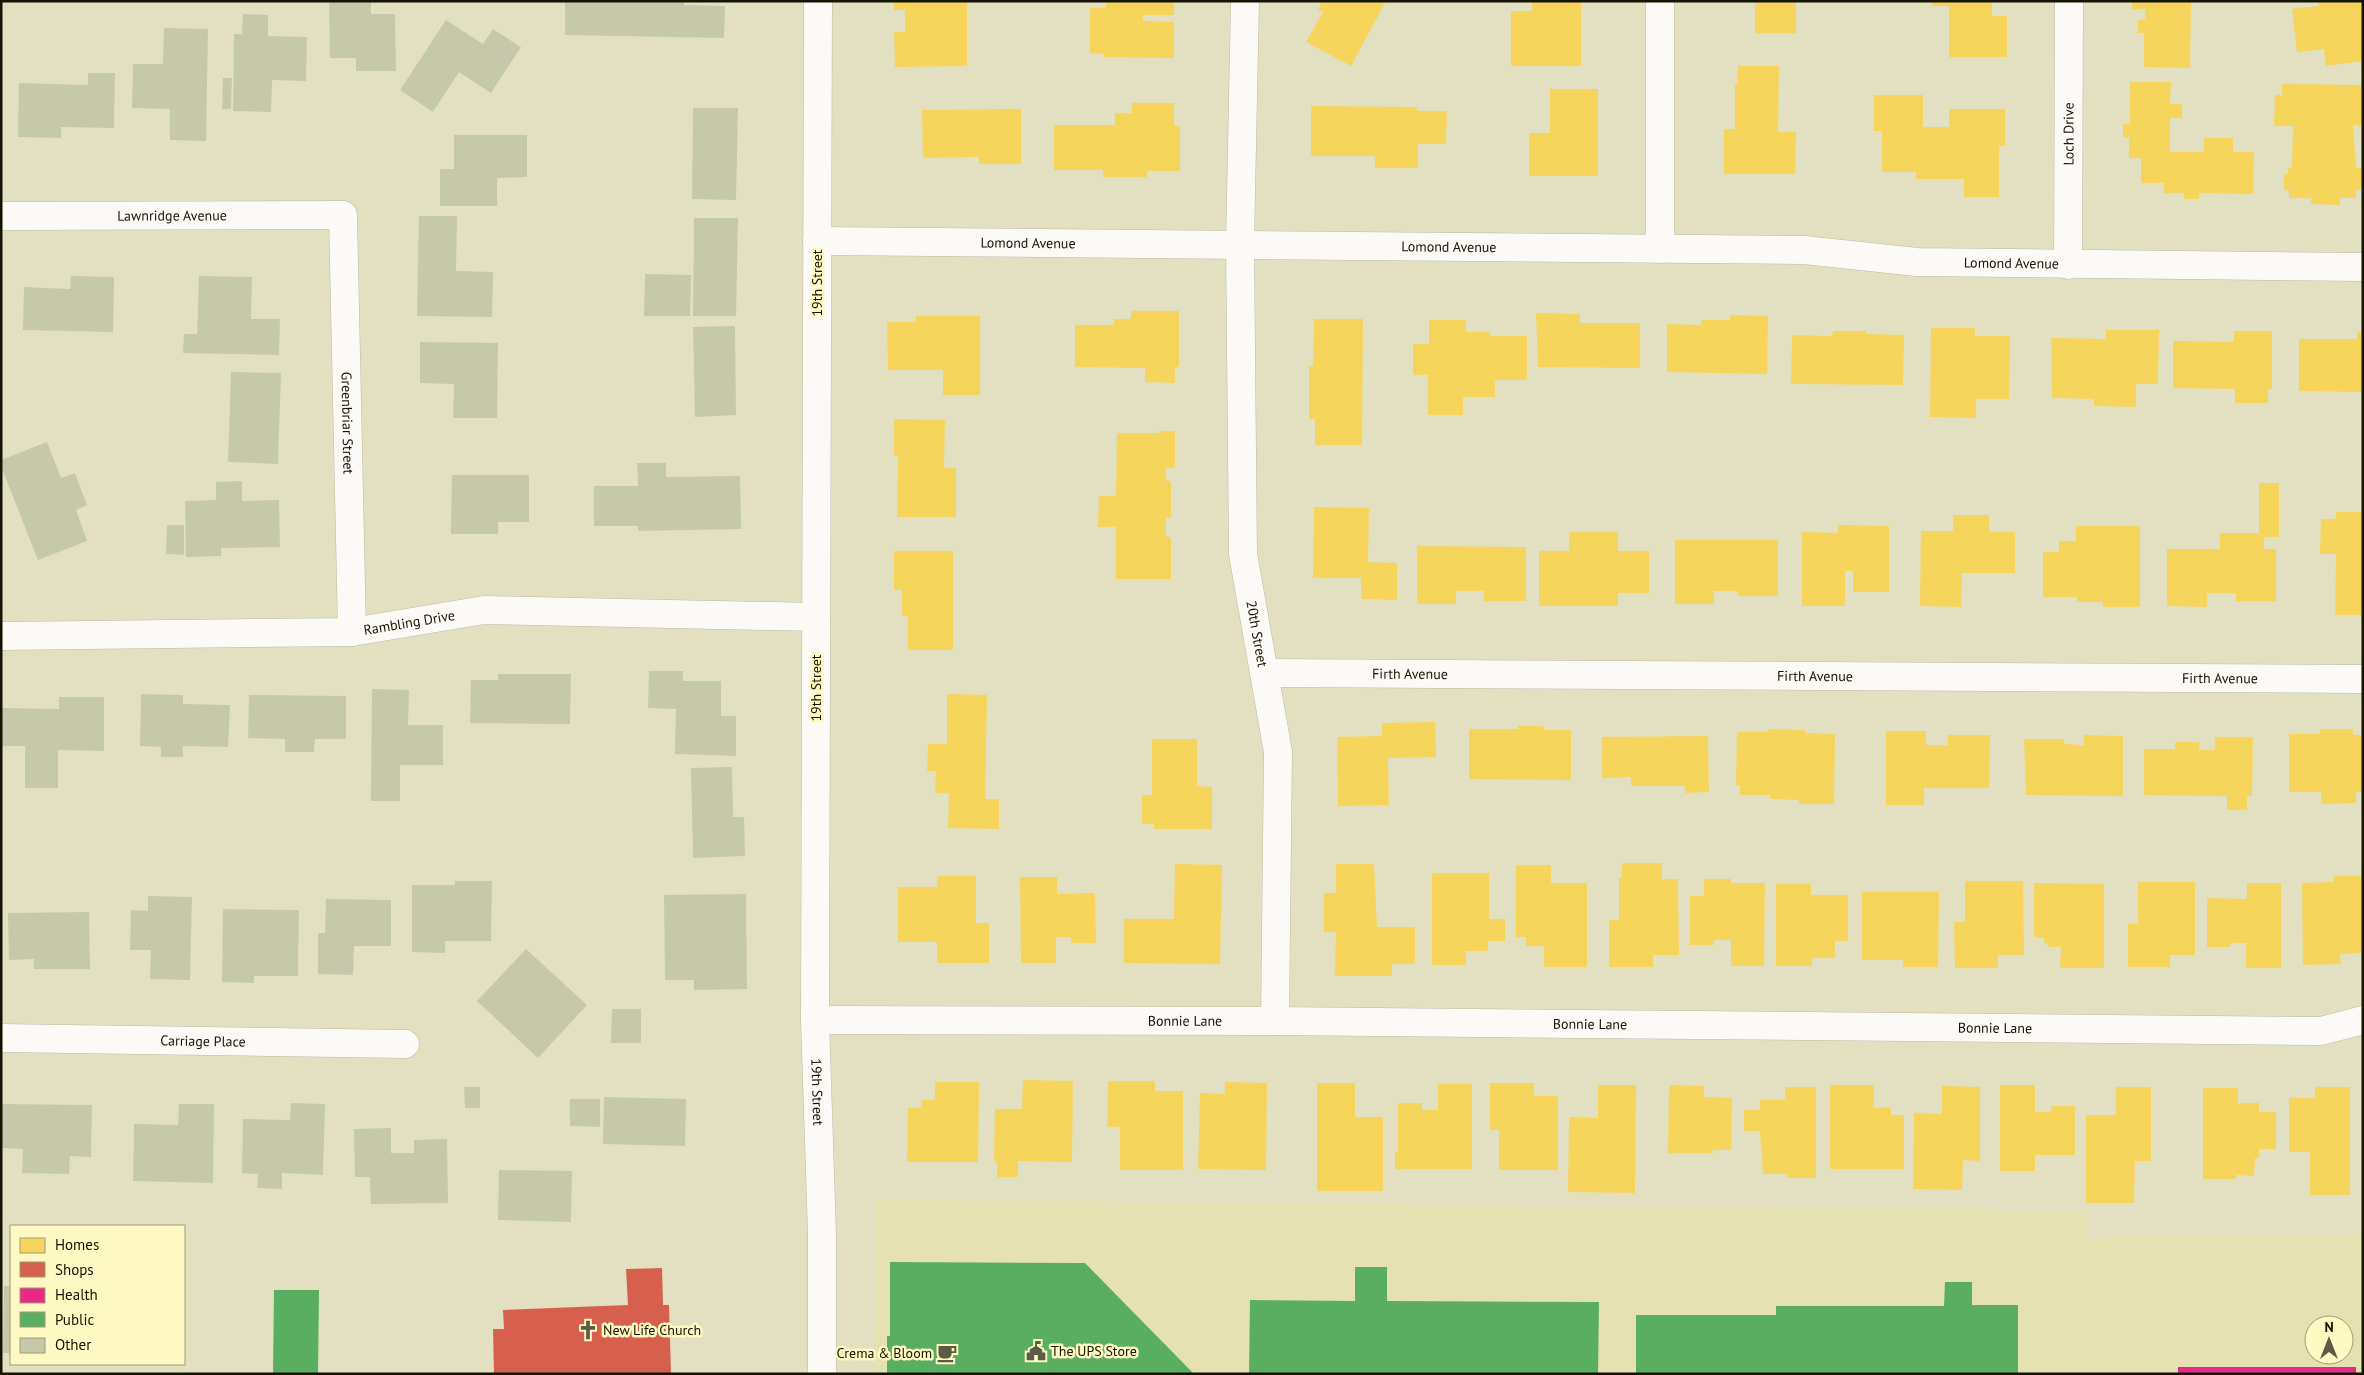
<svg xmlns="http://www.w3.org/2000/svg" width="2364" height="1375" viewBox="0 0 2364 1375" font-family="'PT Sans',sans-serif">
<rect width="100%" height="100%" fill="#e3e0c2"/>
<!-- built -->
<path fill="#e6e1b2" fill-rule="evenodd" d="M875 1200 2087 1211V1237L2363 1235V1374H874ZM2314 1325H2344V1355H2314Z"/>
<!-- homes -->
<g fill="#f6d55c">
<path d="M894 1H967V66L895 67 894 32H905V10H894Z"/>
<path d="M1106 1H1174V15H1143V21L1174 22V58L1104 57V54L1090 53V8H1106Z"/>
<path d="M1322 1H1386L1351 66 1306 42 1323 12 1318 9Z"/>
<path d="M1532 1H1581V66H1511V11H1532Z"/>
<rect x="1755" y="1" width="41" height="32"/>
<path d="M1932 1H1992V16H2007V57H1949V6H1932Z"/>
<path d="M2132 1H2191L2190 68 2144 67V33H2138V20H2145V9H2132Z"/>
<path d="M2318 1H2363V61L2326 66 2324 49 2297 52 2292 9 2319 6Z"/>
<path d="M1738 66H1779L1778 132H1796L1795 174H1724V129H1735V84H1737Z"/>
<path d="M2130 82H2171L2170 104H2182V118H2170V152H2204V138H2233V152H2254L2253 194 2199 193V199H2184V193H2164V183H2141V158H2129V137H2123V124H2130Z"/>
<path d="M2282 84 2363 85V126L2353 125 2356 168H2363V190H2356V198H2340V205L2311 204V198H2289V190H2284V174H2288V168H2292L2293 126H2274L2275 95H2282Z"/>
<path d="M1550 89H1598V176H1529V133H1550Z"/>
<path d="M1874 95H1923V127H1949V109H2005V146H1999V197H1964V179H1916V172H1882V131H1874Z"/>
<path d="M1132 103H1174V126H1180V171H1147V177H1103V170H1054V125H1115V113H1132Z"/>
<path d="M1311 106 1417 107V111H1447L1446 144H1418V168H1375V156H1311Z"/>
<path d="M1021 109V164H979V157L923 158 922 110Z"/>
<path d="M1131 311H1179V367H1175V383L1145 382V368L1075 367V325H1114V319H1131Z"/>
<path d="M1536 313 1580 314V323H1640V368L1538 367Z"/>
<path d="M1730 315 1768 316 1767 374 1667 372V324L1701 325V320H1730Z"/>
<path d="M916 316H980V395H943V370H888L887 322H916Z"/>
<path d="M1314 319H1363L1362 445H1315V419H1309V366H1313Z"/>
<path d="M1429 320H1466V332H1490V336H1527V380H1495V397H1463V415H1428V375H1413V344H1429Z"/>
<path d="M1931 328H1975V336H2010L2009 399H1976V418L1930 417Z"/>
<path d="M2106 330H2159L2158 384H2136V407L2094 406V399L2052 398 2051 338 2106 339Z"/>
<path d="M1833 331H1867L1866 334 1904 335 1903 385 1791 384 1792 335 1832 336Z"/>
<path d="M2234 331H2272V389H2268V403H2235V389L2173 388V341L2234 342Z"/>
<path d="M2357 332H2363V392L2299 391V339H2357Z"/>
<path d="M894 419 945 420 944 468H956V517H897L898 455H894Z"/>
<path d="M1159 431H1175V468H1166V481H1171V518H1166V537H1171V579H1116V527H1098L1099 496H1116L1117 433H1159Z"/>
<path d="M2259 483H2279V537H2264V549H2276V601H2236V593H2207V607L2167 606V549H2220V533H2259Z"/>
<path d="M1314 507 1369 508 1368 562 1397 563V600L1361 599V578H1313Z"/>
<path d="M2336 512H2363V615H2335L2336 554H2320L2321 519H2336Z"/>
<path d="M1953 515H1989V532H2015V573H1962L1961 607 1920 606 1921 531H1953Z"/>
<path d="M1838 525 1889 526V592H1853V571H1845V606H1802V532L1838 533Z"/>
<path d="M2076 526H2140V607H2103V602H2077V597H2043V552H2059V541H2076Z"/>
<path d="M1569 532H1618V551H1649V593H1618V606H1539V551H1569Z"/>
<path d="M1675 540H1778V596H1738V591H1714V604H1675Z"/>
<path d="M1417 546 1526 547V601H1484V591H1456V604H1417Z"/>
<path d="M894 551H953V650H908V616H902V590H894Z"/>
<path d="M947 694 987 695 985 799H999V829L948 828 949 793H935L936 771H927L928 744H947Z"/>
<path d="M1435 722 1436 757 1388 758 1389 805 1338 806 1337 737 1382 736V723Z"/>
<path d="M1518 726H1543V730H1571V780L1469 779V729H1518Z"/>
<path d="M1768 729 1805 730V733L1835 734 1834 804H1799V800L1770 799V795H1740V785H1736L1737 732H1768Z"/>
<path d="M2320 729H2353V735H2363V792H2356V803L2321 804V792H2289V734H2320Z"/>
<path d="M1886 731H1926V745H1948V735H1990L1989 788H1924V805H1886Z"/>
<path d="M2084 735 2123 736V796L2026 795 2024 739H2064V744L2084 745Z"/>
<path d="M1708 736 1709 792 1685 793V786H1631V777L1602 778V737Z"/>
<path d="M2215 737H2253L2252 796H2247V810H2227V796L2144 795V749H2175V742H2199V750H2215Z"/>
<path d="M1152 739H1197V786L1212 787V829H1154V824H1142V795H1152Z"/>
<path d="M1622 863H1662V879H1678L1679 955H1653V967H1609V920H1619V878H1622Z"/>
<path d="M1175 864 1222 865 1220 964 1124 963V919H1174Z"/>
<path d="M1336 864H1374L1377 927H1415V964H1392V976H1335L1336 932H1324V893H1336Z"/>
<path d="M1516 865H1551V883H1587V967H1544V946H1526V937H1516Z"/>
<path d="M1432 873H1489V919H1505V941H1488V951H1466V965H1432Z"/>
<path d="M937 876H976V923H989V963H937V942H898V887H937Z"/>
<path d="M2334 876H2363L2362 953 2340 954 2341 964 2303 965 2302 883 2334 882Z"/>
<path d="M1020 877H1057V894L1095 893 1096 943H1071V937H1056V963H1021Z"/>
<path d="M1704 879H1731V883H1765L1764 966H1731V940H1714V945H1690V896H1704Z"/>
<path d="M1965 881H2023L2024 955H1998V968H1955L1954 922H1965Z"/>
<path d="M2138 882H2195V955H2170V967H2128V924H2138Z"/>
<path d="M2034 883 2104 884V968H2060L2061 947H2050L2044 942V938L2034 937Z"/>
<path d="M2247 883H2281V968H2246V943H2230V947H2207V898L2247 899Z"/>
<path d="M1776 884H1811V895H1848V941H1835V958H1812V966H1776Z"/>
<path d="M1862 892H1939L1938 967H1903V960H1862Z"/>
<path d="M1023 1080 1073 1081 1072 1162 1018 1161V1177H997V1161H994L995 1109H1022Z"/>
<path d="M1108 1081H1155V1091H1183V1170H1120V1127H1107Z"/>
<path d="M935 1082H979L978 1162H907L908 1108H921V1100H935Z"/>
<path d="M1225 1082 1267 1083 1266 1170 1198 1169 1200 1093 1225 1094Z"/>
<path d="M1317 1083H1355V1117H1383V1191H1317Z"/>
<path d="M1490 1083H1534V1096H1558V1170H1499V1130H1490Z"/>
<path d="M1438 1084H1472V1169H1395V1152H1398V1103H1422V1110H1438Z"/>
<path d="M1598 1085H1636L1635 1193 1568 1192 1569 1117 1598 1118Z"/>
<path d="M1669 1085 1704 1086V1097L1732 1098 1731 1150H1713V1153H1668Z"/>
<path d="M1830 1085H1874V1108L1891 1107V1115H1904V1169H1830Z"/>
<path d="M2000 1085H2035V1112H2051V1106H2075V1155H2035V1171H2000Z"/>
<path d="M1942 1086 1980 1087V1161L1963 1160 1962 1190 1913 1189 1914 1113 1942 1114Z"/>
<path d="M1785 1087H1816V1178H1787V1174H1763L1760 1131H1744V1110H1760V1100H1785Z"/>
<path d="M2116 1087H2151V1161H2135L2134 1203H2086V1115H2116Z"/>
<path d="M2315 1087H2350V1195H2310V1152H2289V1098H2315Z"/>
<path d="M2203 1088H2238V1103H2259V1112H2276V1149H2259V1158H2255L2254 1176 2236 1175V1179H2203Z"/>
</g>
<!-- shops -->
<path fill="#d6604d" d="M662 1268 663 1305H669L671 1374H494L493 1329H504L503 1310 628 1305 626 1269Z"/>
<!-- health -->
<rect fill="#e7298a" x="2178" y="1367" width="178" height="7"/>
<!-- public -->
<g fill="#5aae61">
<path d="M890 1262 1085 1263 1194 1374H887V1336H890Z"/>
<path d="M1355 1267H1387V1301L1599 1302 1598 1374H1249L1250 1300 1355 1301Z"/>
<path d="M1945 1282H1972V1305H2018V1374H1636V1315H1776V1306H1944Z"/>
<path d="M274 1290H319L318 1374H273Z"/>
</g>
<!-- building -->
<g fill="#c5c9aa">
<path d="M329 1H371V14H395L396 71H356V58H330Z"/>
<path d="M565 1H684V5L725 6 724 38 565 35Z"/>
<path d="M243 14 268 15V36L307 37 306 81 272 80 271 112 233 111 234 34H242Z"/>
<path d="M446 20 483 44 493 29 521 47 491 93 459 72 433 112 400 90Z"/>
<path d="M164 28 208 29 206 141 170 140V109L132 108 133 64H163Z"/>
<path d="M88 73H115L114 128 61 127V138L18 137 19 83 88 85Z"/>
<path d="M223 78H232L231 109H222Z"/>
<path d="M693 108H738L736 200 692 199Z"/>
<path d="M454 135H527V177L497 178V206H440V169H454Z"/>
<path d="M419 216H457L456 271 493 272 492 317 417 316Z"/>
<path d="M694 218H738L736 316H693Z"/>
<path d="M645 274 691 275 690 316H644Z"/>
<path d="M71 276 114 277 113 332 23 330 24 287 70 289Z"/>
<path d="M199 276 252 277 251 319H280L279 355 183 353 184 334H197Z"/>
<path d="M735 326 736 415 695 417 693 327Z"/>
<path d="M420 342 498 343 497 418H453L454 384 420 383Z"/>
<path d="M231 372 281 373 278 464 228 462Z"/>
<path d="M47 442 61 478 75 473 87 505 76 510 87 541 38 560 1 466V460Z"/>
<path d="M637 463H666V477L740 476 741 529 638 531V526H594V486H638Z"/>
<path d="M452 475H529V522H498V534H451Z"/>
<path d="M242 481V501L279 500 280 547 221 548V556L186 557 185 501 216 500V482Z"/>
<path d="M167 525H184V555L166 554Z"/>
<path d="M649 671H683V681H721V716H736V756L675 754 676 709 648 708Z"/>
<path d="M498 674H571L570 724 470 723 471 680H498Z"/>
<path d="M372 689 409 690 408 725H443V765H400V801H371Z"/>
<path d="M141 694 183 695V704L230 705 228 747 183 746V757H161V747L140 746Z"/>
<path d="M249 695 346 696V739H315L314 752H285V739L248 738Z"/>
<path d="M59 697H104V751L58 750V788H25V746H1V708L59 709Z"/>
<path d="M732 767 733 817H744L745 856 693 858 691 768Z"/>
<path d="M455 881H492L491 941H445V953L412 952V885H455Z"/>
<path d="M746 894 747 989 694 990V980H665L664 895Z"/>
<path d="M148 896 192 897 190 980 150 979 151 950H130L131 910 148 911Z"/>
<path d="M326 899 391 900V946H354L353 975 318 974V933H325Z"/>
<path d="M223 909 299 910 298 976H254V983L222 982Z"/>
<path d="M89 912 90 969H34V959L9 960 8 913Z"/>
<path d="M526 949 587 1005 538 1058 477 1001Z"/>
<path d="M612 1009H641V1043H611Z"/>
<path d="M464 1087H480V1108H465Z"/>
<path d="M604 1097 686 1099 685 1146 603 1144Z"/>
<path d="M570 1099H600V1127L570 1126Z"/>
<path d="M291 1103 325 1104 323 1175 282 1173V1189L257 1188 258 1174 242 1173 243 1119 290 1120Z"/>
<path d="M1 1104 92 1105 91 1157 70 1156 69 1174 22 1173 23 1149 1 1148Z"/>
<path d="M179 1104H214L213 1183 133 1181 134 1124 178 1125Z"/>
<path d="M391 1128V1153H414V1140L447 1139 448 1203 371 1204 370 1177H355L354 1129Z"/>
<path d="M499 1170 572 1171 571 1222 498 1220Z"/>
<path d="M4 1286H11V1353H3Z"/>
</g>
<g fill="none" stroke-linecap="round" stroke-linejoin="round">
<defs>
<g id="street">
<path id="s1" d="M1245 1 1240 244 1243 554 1278 752 1275 1021"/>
<path d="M1660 1V249"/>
<path id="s2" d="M1 216 343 215 352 632"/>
<path id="s3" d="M817 241 1804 250 1917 262 2363 267"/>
<path id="s4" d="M2068 265 2069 1"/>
<path id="s5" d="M1 636 352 632 484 610 816 617"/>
<path id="s6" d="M1266 673 2363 679"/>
<path id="s7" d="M815 1020 1275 1021 2321 1031 2363 1020"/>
<path id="s8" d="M1 1038 405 1044"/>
</g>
<g id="secondary">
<path id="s9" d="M818 1 815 1020 822 1234V1374"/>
</g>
</defs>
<!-- street casing -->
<use href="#street" stroke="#bbb9a2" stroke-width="29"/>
<!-- secondary casing -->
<use href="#secondary" stroke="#bbb9a2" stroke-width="29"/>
<!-- street -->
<use href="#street" stroke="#fbfaf6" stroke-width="28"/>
<!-- secondary -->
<use href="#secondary" stroke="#fbfaf6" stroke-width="28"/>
</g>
<!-- icons -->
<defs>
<symbol id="church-bare" viewBox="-9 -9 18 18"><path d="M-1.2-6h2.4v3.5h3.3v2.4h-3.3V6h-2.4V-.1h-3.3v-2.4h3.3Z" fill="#5d5b45" stroke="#fef8c2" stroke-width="2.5" paint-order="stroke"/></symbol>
<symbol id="civic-bare" viewBox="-9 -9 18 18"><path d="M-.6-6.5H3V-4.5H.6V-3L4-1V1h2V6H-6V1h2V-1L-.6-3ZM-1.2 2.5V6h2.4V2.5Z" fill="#5d5b45" stroke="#fef8c2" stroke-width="2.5" paint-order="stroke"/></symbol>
<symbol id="cafe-bare" viewBox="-9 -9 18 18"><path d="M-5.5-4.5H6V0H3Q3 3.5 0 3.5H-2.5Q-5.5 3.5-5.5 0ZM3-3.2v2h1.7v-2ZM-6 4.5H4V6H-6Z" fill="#5d5b45" stroke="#fef8c2" stroke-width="2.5" paint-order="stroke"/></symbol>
</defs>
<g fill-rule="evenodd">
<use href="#church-bare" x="574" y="1316" width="28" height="28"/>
<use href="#civic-bare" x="1022" y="1337" width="28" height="28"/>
<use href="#cafe-bare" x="933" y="1339" width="28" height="28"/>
</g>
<g text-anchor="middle" stroke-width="5" stroke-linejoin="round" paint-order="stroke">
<!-- street labels -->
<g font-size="14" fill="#151301" stroke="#fef8c2">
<text dy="5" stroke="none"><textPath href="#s4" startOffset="131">Loch Drive</textPath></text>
<text dy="5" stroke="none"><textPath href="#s2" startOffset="171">Lawnridge Avenue</textPath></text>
<text dy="5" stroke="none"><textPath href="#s3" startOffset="211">Lomond Avenue</textPath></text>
<text dy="5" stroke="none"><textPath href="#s3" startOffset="632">Lomond Avenue</textPath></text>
<text dy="5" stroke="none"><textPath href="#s3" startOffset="1195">Lomond Avenue</textPath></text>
<text transform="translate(817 283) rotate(-90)" y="5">19th Street</text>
<text dy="5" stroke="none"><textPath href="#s2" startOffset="550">Greenbriar Street</textPath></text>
<text dy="5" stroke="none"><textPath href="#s5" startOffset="409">Rambling Drive</textPath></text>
<text dy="5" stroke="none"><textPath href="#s1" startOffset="634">20th Street</textPath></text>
<text dy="5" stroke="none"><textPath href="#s6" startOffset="144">Firth Avenue</textPath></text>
<text dy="5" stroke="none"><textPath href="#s6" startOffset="549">Firth Avenue</textPath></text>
<text dy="5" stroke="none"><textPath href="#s6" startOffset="954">Firth Avenue</textPath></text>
<text transform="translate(816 688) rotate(-90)" y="5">19th Street</text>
<text dy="5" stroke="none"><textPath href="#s7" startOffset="370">Bonnie Lane</textPath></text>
<text dy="5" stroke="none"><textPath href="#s7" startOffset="775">Bonnie Lane</textPath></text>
<text dy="5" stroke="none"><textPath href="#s7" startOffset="1180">Bonnie Lane</textPath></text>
<text dy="5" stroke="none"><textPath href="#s8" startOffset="202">Carriage Place</textPath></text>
<text dy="5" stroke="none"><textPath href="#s9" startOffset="1091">19th Street</textPath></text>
</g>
<!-- poi labels -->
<g font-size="14" fill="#151301" stroke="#fef8c2" text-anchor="start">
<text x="603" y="1335">New Life Church</text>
<text x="1051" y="1356">The UPS Store</text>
<text x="932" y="1358" text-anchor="end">Crema &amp; Bloom</text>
</g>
</g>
<!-- border -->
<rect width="2364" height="1375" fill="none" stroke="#151301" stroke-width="5"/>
<!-- legend -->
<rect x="10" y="1225" width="175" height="140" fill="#fef8c2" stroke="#a19c75"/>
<rect x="20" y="1238" width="25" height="15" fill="#f6d55c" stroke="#a19c75"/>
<text x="55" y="1250" font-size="15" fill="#151301">Homes</text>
<rect x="20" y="1262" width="25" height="15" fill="#d6604d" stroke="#a19c75"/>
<text x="55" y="1275" font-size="15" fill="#151301">Shops</text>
<rect x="20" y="1288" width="25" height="15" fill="#e7298a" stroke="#a19c75"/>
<text x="55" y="1300" font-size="15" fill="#151301">Health</text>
<rect x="20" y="1312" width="25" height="15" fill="#5aae61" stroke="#a19c75"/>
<text x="55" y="1325" font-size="15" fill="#151301">Public</text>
<rect x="20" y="1338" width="25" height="15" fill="#c5c9aa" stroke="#a19c75"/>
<text x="55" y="1350" font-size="15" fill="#151301">Other</text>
<!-- north arrow -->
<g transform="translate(2329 1340)"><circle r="24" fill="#fef8c2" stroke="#a19c75"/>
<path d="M0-4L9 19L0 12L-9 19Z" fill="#5d5b45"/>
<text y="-8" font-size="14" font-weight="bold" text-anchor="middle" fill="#151301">N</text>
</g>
</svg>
